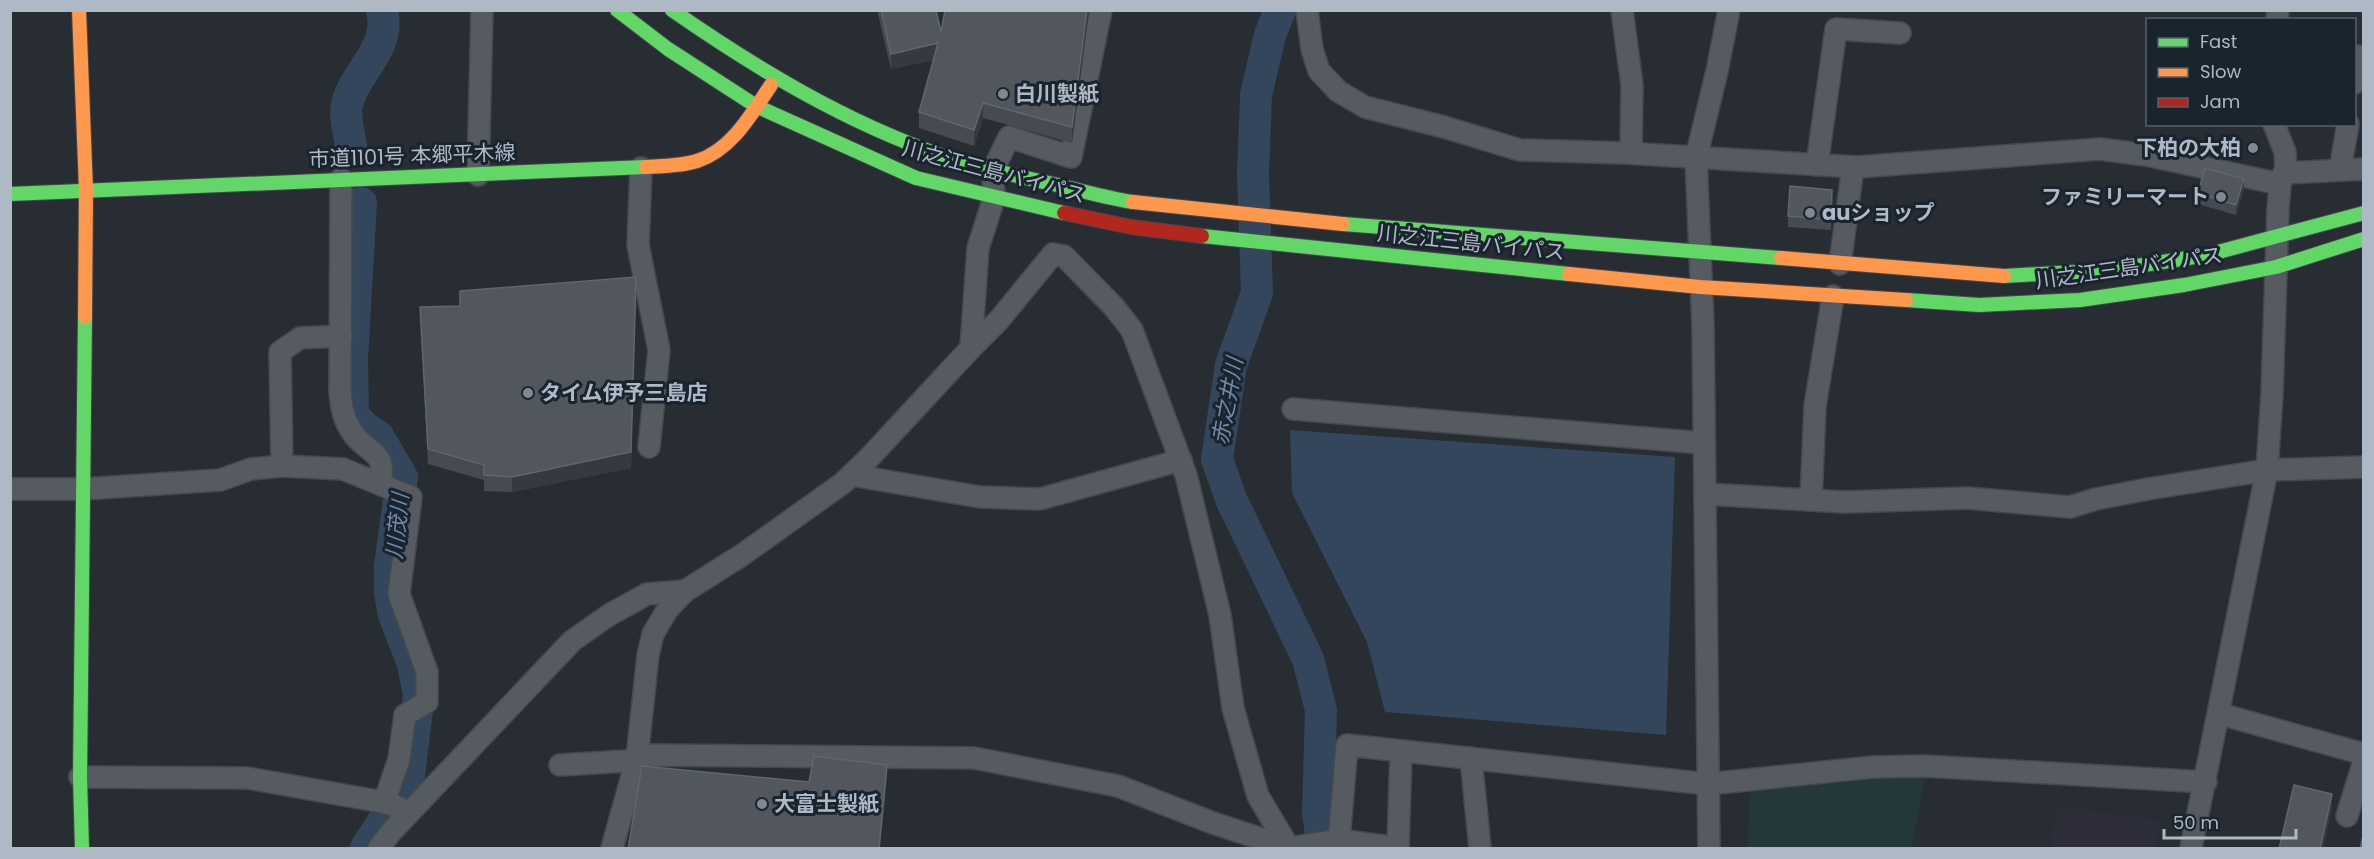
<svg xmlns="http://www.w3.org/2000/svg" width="2374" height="859" viewBox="0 0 2374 859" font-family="Poppins,'Noto Sans JP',sans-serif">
<rect width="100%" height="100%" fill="#272d33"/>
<!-- medical -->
<path fill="#2d2d3a" d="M2056 805 2160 821 2156 848H2050Z"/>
<!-- green -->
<path fill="#243739" d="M1925 774 1912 848H1748L1749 785Z"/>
<!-- water -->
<path fill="#34465c" d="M1290 430 1675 457 1666 735 1385 712 1367 642 1292 493Z"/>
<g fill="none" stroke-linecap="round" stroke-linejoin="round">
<!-- river -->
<g stroke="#34465c" stroke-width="32">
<path d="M1280 10 1270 35 1256 95 1253 173 1257 293 1231 365 1217 459 1231 499 1308 659 1321 710 1318 813 1323 848"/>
<path d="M352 151C350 137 344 118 347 104 355 71 392 48 382 10"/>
<path d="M361 203 352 358 353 415 366 429 378 436 402 477 390 566V593L394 615 413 664 419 695 408 783 366 848"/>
</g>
<defs>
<g id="street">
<path d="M1307 10 1312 49 1319 71 1338 91 1365 107 1444 127 1520 150 1625 153 1857 167 2100 149 2146 155 2280 184"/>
<path d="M1622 10 1632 85 1631 153"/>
<path d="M2277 20 2278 10"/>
<path d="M2354 83 2359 56"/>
<path d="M1817 165 1836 29 1900 33"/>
<path d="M641 168 638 245 659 350 649 447"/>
<path d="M2340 170 2348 124"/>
<path d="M2284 173 2364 169"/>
<path d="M478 175 482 10"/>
<path d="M341 179 340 391C341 408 344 422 355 436 372 456 386 451 380 483"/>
<path d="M1840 264 1853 167"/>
<path d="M971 348 999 320 1053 254 1064 256 1114 307 1132 330 1186 475 1220 615 1233 708 1258 796 1289 848"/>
<path d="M1293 409 1704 443"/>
<path d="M282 466 343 469 411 497 399 594 427 672V702L405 715 399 759 384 803"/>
<path d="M851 475 980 497 1040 499 1181 460"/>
<path d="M10 489H83L220 480 251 469 282 466 280 352 300 338 341 336"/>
<path d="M1705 494 1845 502 1967 498 2070 507 2096 499 2148 489 2267 470 2364 467"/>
<path d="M1811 500 1815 406 1833 296"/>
<path d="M2220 714 2364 754"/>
<path d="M1471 758 1480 848"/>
<path d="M560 765 626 761 649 755 974 758 1118 786 1213 823 1289 848 1339 840 1347 745 1708 784 1873 767 1925 766 2206 782"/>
<path d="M80 777 248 778 388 803 398 807"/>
<path d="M2347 816 2364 761"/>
<path d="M1339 840 1398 848"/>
<path d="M379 848 391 832 572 641 609 615 647 594 685 591"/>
<path d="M612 848 637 758 648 655 653 634 667 610 685 591 742 555 843 483 869 458 971 348 978 248 994 198 993 170 1009 137 1071 157 1101 10"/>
<path d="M1398 848 1401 751"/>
<path d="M1709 848 1703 325 1696 158 1717 71 1729 10"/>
<path d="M2191 848 2267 470 2272 394 2278 209 2280 184 2286 168 2285 152 2274 124"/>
</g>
<g id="fast">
<path d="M617 10 668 49 756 106 916 178 1064 213"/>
<path d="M672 10C757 69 845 122 943 156 979 168 1017 176 1053 184 1080 190 1106 198 1133 202"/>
<path d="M10 194 646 167"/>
<path d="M1343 224 1781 258"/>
<path d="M1202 236 1569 274"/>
<path d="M2004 276 2111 270 2207 255 2364 213"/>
<path d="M1906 300 1979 305 2080 300 2184 285 2276 267 2364 239"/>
<path d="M82 848 80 777 85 317"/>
</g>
<g id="slow">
<path d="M79 10 86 190 85 317"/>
<path d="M646 167C663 166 681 166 697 161 732 150 752 113 771 85"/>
<path d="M1133 202 1343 224"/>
<path d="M1781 258 2004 276"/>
<path d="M1569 274 1700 287 1906 300"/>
</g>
<path id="jam" d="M1064 213 1131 227 1202 236"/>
</defs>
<!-- street casing -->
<use href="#street" stroke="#44494e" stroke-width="24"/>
<!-- fast casing -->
<use href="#fast" stroke="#44494e" stroke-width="16"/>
<!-- slow casing -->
<use href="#slow" stroke="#44494e" stroke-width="16"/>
<!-- jam casing -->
<use href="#jam" stroke="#44494e" stroke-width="16"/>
<!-- street -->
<use href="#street" stroke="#565b62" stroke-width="21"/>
<!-- fast -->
<use href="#fast" stroke="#63d668" stroke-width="14"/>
<!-- slow -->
<use href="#slow" stroke="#ff974d" stroke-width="14"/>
<!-- jam -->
<use href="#jam" stroke="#b3261e" stroke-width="14"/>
</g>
<!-- wall -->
<g fill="#464b51">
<path d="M877 10H936L941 32 945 10H1089L1072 143 983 118 974 146 919 128V112L934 60 891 69Z"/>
<path d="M2244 190 2236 215 2198 204V193Z"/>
<path d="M1832 200 1831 230 1788 227V216Z"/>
<path d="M636 292 631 468 512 492 484 491V480L428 464 420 307 460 306Z"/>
</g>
<!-- shaded-wall -->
<g fill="#353a40">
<path d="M1087 10H1089L1072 143V127Z"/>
<path d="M938 43V59L891 69V54Z"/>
<path d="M983 103V118L974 146V130Z"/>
<path d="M2244 179V190L2236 215V205Z"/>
<path d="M636 277 631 468 512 492V477Z"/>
<path d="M887 765V780L880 849H879Z"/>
<path d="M2332 794V809L2323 849H2320Z"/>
</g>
<!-- building -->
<g fill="#51575d" stroke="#60666e" stroke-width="1.5">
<path d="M881 10H936L941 32 945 10H1087L1072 127 983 103 974 130 919 112 938 43 891 54Z"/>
<path d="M2205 168 2244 179 2236 205 2198 193Z"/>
<path d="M1790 186 1832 190 1831 220 1788 216Z"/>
<path d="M636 277 631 452 512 477 484 475V465L428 449 420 307 460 306V291Z"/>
<path d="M814 756 887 765 879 849H628L642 766 809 782Z"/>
<path d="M2294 785 2332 794 2320 849H2279Z"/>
<path d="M2364 831V849H2360Z"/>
</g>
<!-- markers -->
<g fill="#7f8893" stroke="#1a242e" stroke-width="2">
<circle cx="1003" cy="94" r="6"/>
<circle cx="2253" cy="148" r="6"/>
<circle cx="2221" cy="197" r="6"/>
<circle cx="1810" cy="213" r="6"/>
<circle cx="528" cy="393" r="6"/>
<circle cx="762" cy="804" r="6"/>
</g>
<g text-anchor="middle" stroke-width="6" stroke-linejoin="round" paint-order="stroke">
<!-- poi labels -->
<g font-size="21" font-weight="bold" fill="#afb9c6" stroke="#1a242e" text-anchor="start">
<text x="1015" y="101">白川製紙</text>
<text x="2241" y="155" text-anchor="end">下柏の大柏</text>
<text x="2209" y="204" text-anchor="end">ファミリーマート</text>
<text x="1822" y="220">auショップ</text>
<text x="540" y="400">タイム伊予三島店</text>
<text x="774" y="811">大富士製紙</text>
</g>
<!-- street labels -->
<g font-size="21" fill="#afb9c6" stroke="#1a242e">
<text transform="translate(412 156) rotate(-2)" y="7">市道1101号 本郷平木線</text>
<text transform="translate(994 172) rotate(15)" y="7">川之江三島バイパス</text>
<text transform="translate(1471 243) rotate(6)" y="7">川之江三島バイパス</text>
<text transform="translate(2129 268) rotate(-8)" y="7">川之江三島バイパス</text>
</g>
<!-- water labels -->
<g font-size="22" font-style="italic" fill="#708caa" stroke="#1a242e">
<text transform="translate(1227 401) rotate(-80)" y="8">赤之井川</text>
<text transform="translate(397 526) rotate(-84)" y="8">川茂川</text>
</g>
</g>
<!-- border -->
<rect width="2374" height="859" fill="none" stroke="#afb9c6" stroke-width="24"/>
<!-- legend -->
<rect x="2146" y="18" width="210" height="108" fill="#1a242e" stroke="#56606b" stroke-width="1.5"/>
<rect x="2158" y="38" width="30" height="9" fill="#63d668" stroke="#56606b" stroke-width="1.5"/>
<text x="2200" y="48" font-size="18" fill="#afb9c6">Fast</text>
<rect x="2158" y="68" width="30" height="9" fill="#ff974d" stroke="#56606b" stroke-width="1.5"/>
<text x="2200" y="78" font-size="18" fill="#afb9c6">Slow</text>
<rect x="2158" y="98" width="30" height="9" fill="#b3261e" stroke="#56606b" stroke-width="1.5"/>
<text x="2200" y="108" font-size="18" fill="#afb9c6">Jam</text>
<!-- scale -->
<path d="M2164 829v9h132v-9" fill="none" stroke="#afb9c6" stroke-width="3"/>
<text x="2173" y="829" font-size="18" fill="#afb9c6" stroke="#1a242e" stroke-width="4.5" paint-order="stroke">50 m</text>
</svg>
